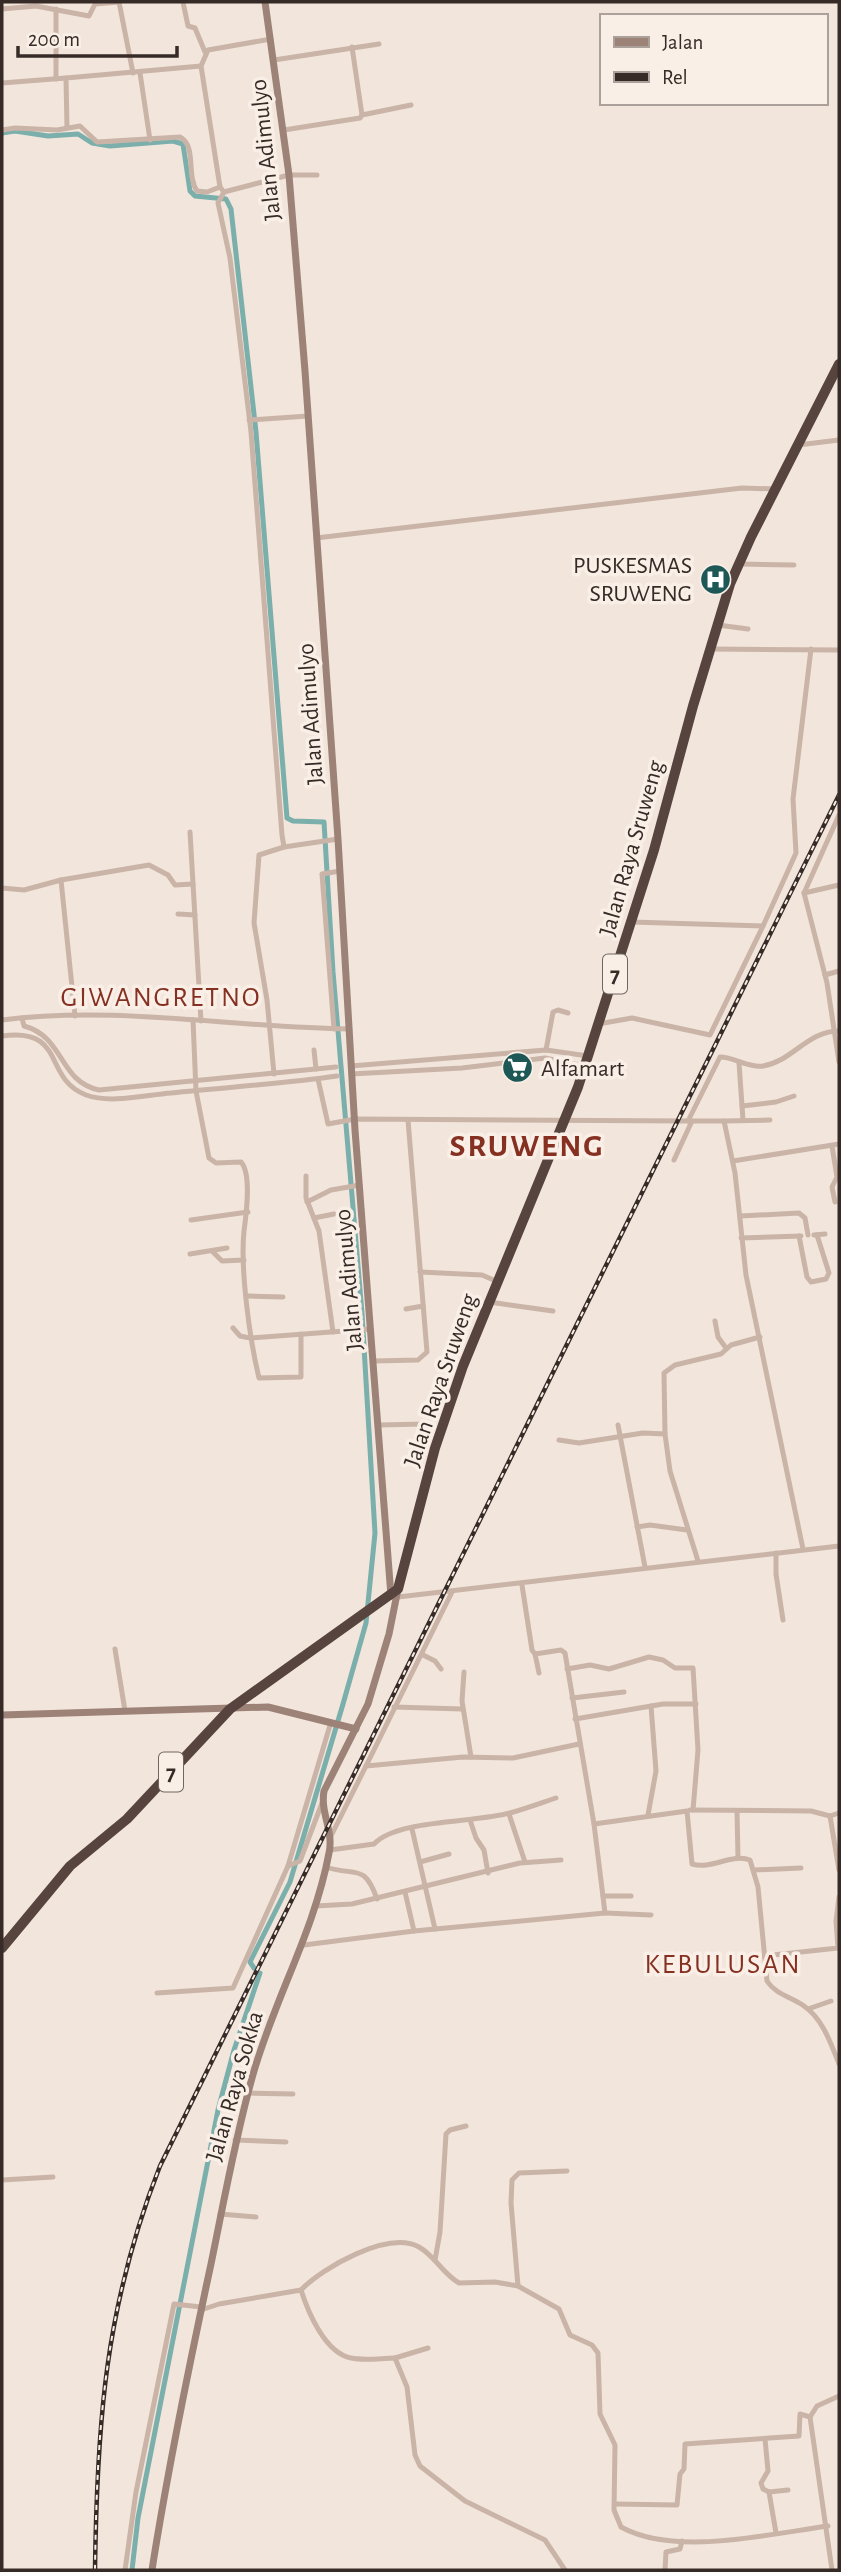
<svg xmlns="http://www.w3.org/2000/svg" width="841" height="2572" viewBox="0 0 841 2572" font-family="'Alegreya Sans',sans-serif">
<rect width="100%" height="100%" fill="#f2e5db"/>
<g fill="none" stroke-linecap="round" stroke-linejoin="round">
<!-- canal -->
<g stroke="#7aafac" stroke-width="5">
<path d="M2 133 15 131 48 136 78 134 92 143 110 146 173 141 183 144 190 191 195 196 226 199 231 209 256 432 287 818 293 821 324 822 333 972 362 1313 375 1533 366 1623 343 1704 290 1882 250 1962 254 1968"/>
<path d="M132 2570 138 2518 218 2110 234 2050 260 1973"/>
</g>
<!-- street -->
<g stroke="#cab4a7" stroke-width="5">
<path d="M119 2 133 73"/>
<path d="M183 2 188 26 195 28 205 52"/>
<path d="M2 9 36 6 89 16 95 4 119 2"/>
<path d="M56 9V79"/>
<path d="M271 39 208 50 201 66 220 187 224 192 218 203 230 258 251 432 282 835 284 847 338 839"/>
<path d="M352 47 362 115"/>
<path d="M274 60 379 44"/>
<path d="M140 73 150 140"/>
<path d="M2 83 66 78"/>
<path d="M67 128 66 78 201 66"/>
<path d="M2 130 15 128 57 130 80 126 97 142 180 137C197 146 186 175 197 191L207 192 220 187"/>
<path d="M284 130 360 118 362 115 411 105"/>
<path d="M224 192 289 175H317"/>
<path d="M249 420 308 416"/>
<path d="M798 445 839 440"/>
<path d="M316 538 742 488 776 489"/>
<path d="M740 564 794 565"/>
<path d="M718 625 748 629"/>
<path d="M710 649 839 650"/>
<path d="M839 815 804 893 827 983 839 1062"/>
<path d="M190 832 201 1021"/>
<path d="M61 880 149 865 168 875 175 885 193 884"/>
<path d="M2 888 24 890 61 880 75 1016"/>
<path d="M804 893 839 885"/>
<path d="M178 914 195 915"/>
<path d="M631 922 763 926 796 853 793 799 811 649"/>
<path d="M825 975 839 971"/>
<path d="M22 1018 24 1026C65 1037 58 1081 99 1090L336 1067"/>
<path d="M2 1020C118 1005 234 1028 350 1029"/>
<path d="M193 1020 196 1091 209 1158 216 1163 241 1162C252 1174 246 1216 244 1231 240 1269 250 1341 259 1378L301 1377V1334"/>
<path d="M598 1024 632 1018 710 1035 763 926"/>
<path d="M334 1029 322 874 340 871"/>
<path d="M2 1036C67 1027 42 1078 86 1095 111 1104 145 1095 171 1093 227 1087 282 1084 337 1076"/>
<path d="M314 1050 316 1069"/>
<path d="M546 1050 553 1012 558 1010 568 1013"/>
<path d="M739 1063 743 1120"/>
<path d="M351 1066 546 1050 588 1056"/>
<path d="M274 1074 267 1000 254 923 259 855 284 847"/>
<path d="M351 1074 462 1068 545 1058 584 1066"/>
<path d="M318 1079 328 1124 355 1119 688 1121 720 1057C735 1057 747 1068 763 1066 793 1061 807 1031 839 1031"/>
<path d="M742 1106 776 1102 794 1096"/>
<path d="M688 1121H724L735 1173 746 1275 803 1549"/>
<path d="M724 1121 770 1120"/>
<path d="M832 1146 837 1177 832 1187 835 1202"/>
<path d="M674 1160 692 1121"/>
<path d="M733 1161 839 1144"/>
<path d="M306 1176V1198L319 1231 333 1332"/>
<path d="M307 1202 331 1190 360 1185"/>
<path d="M740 1216 799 1213 805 1218 808 1235"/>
<path d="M314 1218 334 1214"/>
<path d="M191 1220 248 1212"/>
<path d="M814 1235 825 1234"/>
<path d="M799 1236 807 1277 811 1282 826 1279 829 1273 817 1235"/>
<path d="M741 1238 801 1236"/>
<path d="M212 1251 222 1261 244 1260"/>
<path d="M190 1254 227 1248"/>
<path d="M420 1272 482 1275 496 1281"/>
<path d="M248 1296 283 1297"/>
<path d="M489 1302 553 1311"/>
<path d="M406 1309 423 1306"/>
<path d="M715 1321 718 1337 726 1348"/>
<path d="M233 1328 240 1336 250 1338 371 1329"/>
<path d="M374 1361 418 1360 427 1352 408 1120"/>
<path d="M379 1425 425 1424"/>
<path d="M618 1425 645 1567"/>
<path d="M559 1440 579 1443 643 1433 665 1434"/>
<path d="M637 1527 650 1525 687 1530"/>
<path d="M776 1553V1574L783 1620"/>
<path d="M698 1561 670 1471 665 1434 664 1373 675 1365 721 1354 731 1345 760 1337"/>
<path d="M398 1597 839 1546"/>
<path d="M115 1649 125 1711"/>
<path d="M535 1654 539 1673"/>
<path d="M423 1655 435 1661 441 1669"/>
<path d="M567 1669 590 1665 609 1669 649 1657 663 1660 675 1668H693L698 1750 693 1810"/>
<path d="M464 1672 462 1701 471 1757"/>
<path d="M572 1698 624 1692"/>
<path d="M394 1707 462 1709"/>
<path d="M575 1719 663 1704H696"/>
<path d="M366 1766 452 1592"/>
<path d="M690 1810 811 1811 830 1816 839 1813"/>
<path d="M737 1811 738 1858"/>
<path d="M509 1814 525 1862"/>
<path d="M648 1815 656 1771 651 1706"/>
<path d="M830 1816 839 1870"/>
<path d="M470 1820 476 1838 484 1850 488 1873"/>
<path d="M594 1824 687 1811 692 1864C711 1870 732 1853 750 1860L758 1887 767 1981C776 1995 792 1997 804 2006 823 2019 831 2044 839 2064"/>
<path d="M412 1829 435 1929"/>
<path d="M330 1838 366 1766 463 1757 513 1758 579 1744"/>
<path d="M330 1850 374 1844C397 1819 476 1823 510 1813 525 1809 541 1803 556 1798"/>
<path d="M420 1862 449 1854"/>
<path d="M288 1866 331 1722"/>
<path d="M326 1867C355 1877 364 1862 377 1899"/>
<path d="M755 1870 801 1868"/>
<path d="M405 1892 414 1931"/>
<path d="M603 1896H631"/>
<path d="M316 1906 352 1904 520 1863 561 1860"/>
<path d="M605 1913 651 1915"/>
<path d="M304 1945 414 1931 605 1913 594 1824 565 1653 561 1650 535 1654 532 1650 522 1585"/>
<path d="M764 1956 838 1948 836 1921 839 1897"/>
<path d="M157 1993 233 1988 288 1866 300 1861 322 1803"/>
<path d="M808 2009 831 2001"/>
<path d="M248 2093 293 2094"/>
<path d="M235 2140 286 2142"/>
<path d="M2 2180 53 2177"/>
<path d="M220 2214 256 2217"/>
<path d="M435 2260 440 2232 446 2134 450 2130 466 2126"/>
<path d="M518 2286 511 2203 512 2180 519 2173 567 2171"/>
<path d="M301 2290C322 2268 388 2230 419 2247 435 2256 443 2274 459 2283L495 2282 518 2286 559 2309 570 2335 592 2345 598 2353 600 2414 615 2445 614 2510 621 2527C675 2557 768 2534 828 2526"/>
<path d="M201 2310 219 2304 301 2290C308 2312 325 2353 351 2358 366 2361 381 2358 395 2358L407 2387 415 2455 420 2466 465 2501 545 2540 565 2570"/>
<path d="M395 2358 428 2348"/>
<path d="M765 2439 768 2471 761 2483 763 2489 769 2492 776 2533"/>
<path d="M769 2492 788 2490"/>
<path d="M615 2504 677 2505 680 2474 684 2469 685 2444 799 2436 800 2414 810 2417"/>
<path d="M125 2570 136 2492 174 2304 201 2307"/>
<path d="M665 2570 666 2552 680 2549 682 2541"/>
<path d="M832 2570 810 2417 817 2406 839 2396"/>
</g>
<!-- secondary -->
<g stroke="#9d8278" stroke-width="7">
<path d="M265 2 289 175 305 371 338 839 355 1130 391 1596"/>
<path d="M2 1715 268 1707 356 1729"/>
<path d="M152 2570C168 2467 189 2366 211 2264 224 2201 235 2139 252 2078 273 2001 314 1933 329 1853 334 1831 320 1813 324 1791L368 1704 389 1634 398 1589"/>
</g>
<!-- highway -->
<path stroke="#57443e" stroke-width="10" d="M2 1948 70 1866 127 1819 230 1709 398 1589 435 1448 463 1366 578 1087 654 850 693 706 730 584 751 537 839 364"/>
<defs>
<path id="rail" d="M95 2570C97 2422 105 2306 160 2166L839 795"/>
</defs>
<!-- rail casing -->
<use href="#rail" stroke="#362b27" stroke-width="4.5"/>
<!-- rail -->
<use href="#rail" stroke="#f9efe7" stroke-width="2" stroke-dasharray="5" stroke-linecap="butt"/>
</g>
<!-- icons -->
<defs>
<symbol id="hospital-disc" viewBox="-11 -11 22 22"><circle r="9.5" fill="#1d5756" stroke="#f9efe7"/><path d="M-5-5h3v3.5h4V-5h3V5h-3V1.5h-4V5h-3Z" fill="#fff"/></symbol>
<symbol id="supermarket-disc" viewBox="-11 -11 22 22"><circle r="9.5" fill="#1d5756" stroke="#f9efe7"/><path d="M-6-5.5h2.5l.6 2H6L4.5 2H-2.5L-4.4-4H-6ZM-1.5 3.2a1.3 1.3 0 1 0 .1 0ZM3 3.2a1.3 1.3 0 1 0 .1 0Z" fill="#fff"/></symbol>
</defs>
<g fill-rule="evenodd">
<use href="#hospital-disc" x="698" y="562" width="35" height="35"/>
<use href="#supermarket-disc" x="500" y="1050" width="35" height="35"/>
</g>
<g text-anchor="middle" stroke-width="7" stroke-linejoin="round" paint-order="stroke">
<!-- shield labels -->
<g fill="#f9efe7" stroke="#706661" stroke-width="2">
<rect x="603" y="954.5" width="24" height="39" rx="5"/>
<rect x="159" y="1752.5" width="24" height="39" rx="5"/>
</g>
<g font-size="23" font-weight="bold" fill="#362b27">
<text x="615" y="982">7</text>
<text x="171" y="1780">7</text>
</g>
<!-- street labels -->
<g font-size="24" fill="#362b27" stroke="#f9efe7">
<text transform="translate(265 150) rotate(-96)" y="8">Jalan Adimulyo</text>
<text transform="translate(310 714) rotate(-94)" y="8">Jalan Adimulyo</text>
<text transform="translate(631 848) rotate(-74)" y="8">Jalan Raya Sruweng</text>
<text transform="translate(348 1280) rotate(-95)" y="8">Jalan Adimulyo</text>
<text transform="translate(440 1380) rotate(-71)" y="8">Jalan Raya Sruweng</text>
<text transform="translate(234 2086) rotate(-74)" y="8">Jalan Raya Sokka</text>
</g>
<!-- poi labels -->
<g font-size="24" fill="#362b27" stroke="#f9efe7" text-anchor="end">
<text x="692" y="573">PUSKESMAS<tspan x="692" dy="28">SRUWENG</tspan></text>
<text x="541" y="1076" text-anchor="start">Alfamart</text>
</g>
<!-- quarter labels -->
<g font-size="28" letter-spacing="2" fill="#853021" stroke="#f9efe7">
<text x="161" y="1006">GIWANGRETNO</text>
<text x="723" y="1973">KEBULUSAN</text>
</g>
<!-- district labels -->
<g font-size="32" font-weight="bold" letter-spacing="2" fill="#853021" stroke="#f9efe7">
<text x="527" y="1156">SRUWENG</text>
</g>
</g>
<!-- border -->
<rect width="841" height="2572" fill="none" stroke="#362b27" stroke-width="7"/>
<!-- legend -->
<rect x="600" y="14" width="228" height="91" fill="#f9efe7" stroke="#aba19a" stroke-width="2"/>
<rect x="614" y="37" width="35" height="10" fill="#9d8278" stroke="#aba19a" stroke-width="2"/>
<text x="662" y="49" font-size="21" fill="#362b27">Jalan</text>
<rect x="614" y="72" width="35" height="10" fill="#362b27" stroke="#aba19a" stroke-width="2"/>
<text x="662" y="84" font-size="21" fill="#362b27">Rel</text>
<!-- scale -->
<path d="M18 46v10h159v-10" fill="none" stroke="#362b27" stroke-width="3.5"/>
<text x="28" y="46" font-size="21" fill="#362b27" stroke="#f9efe7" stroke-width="5" paint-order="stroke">200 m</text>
</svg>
